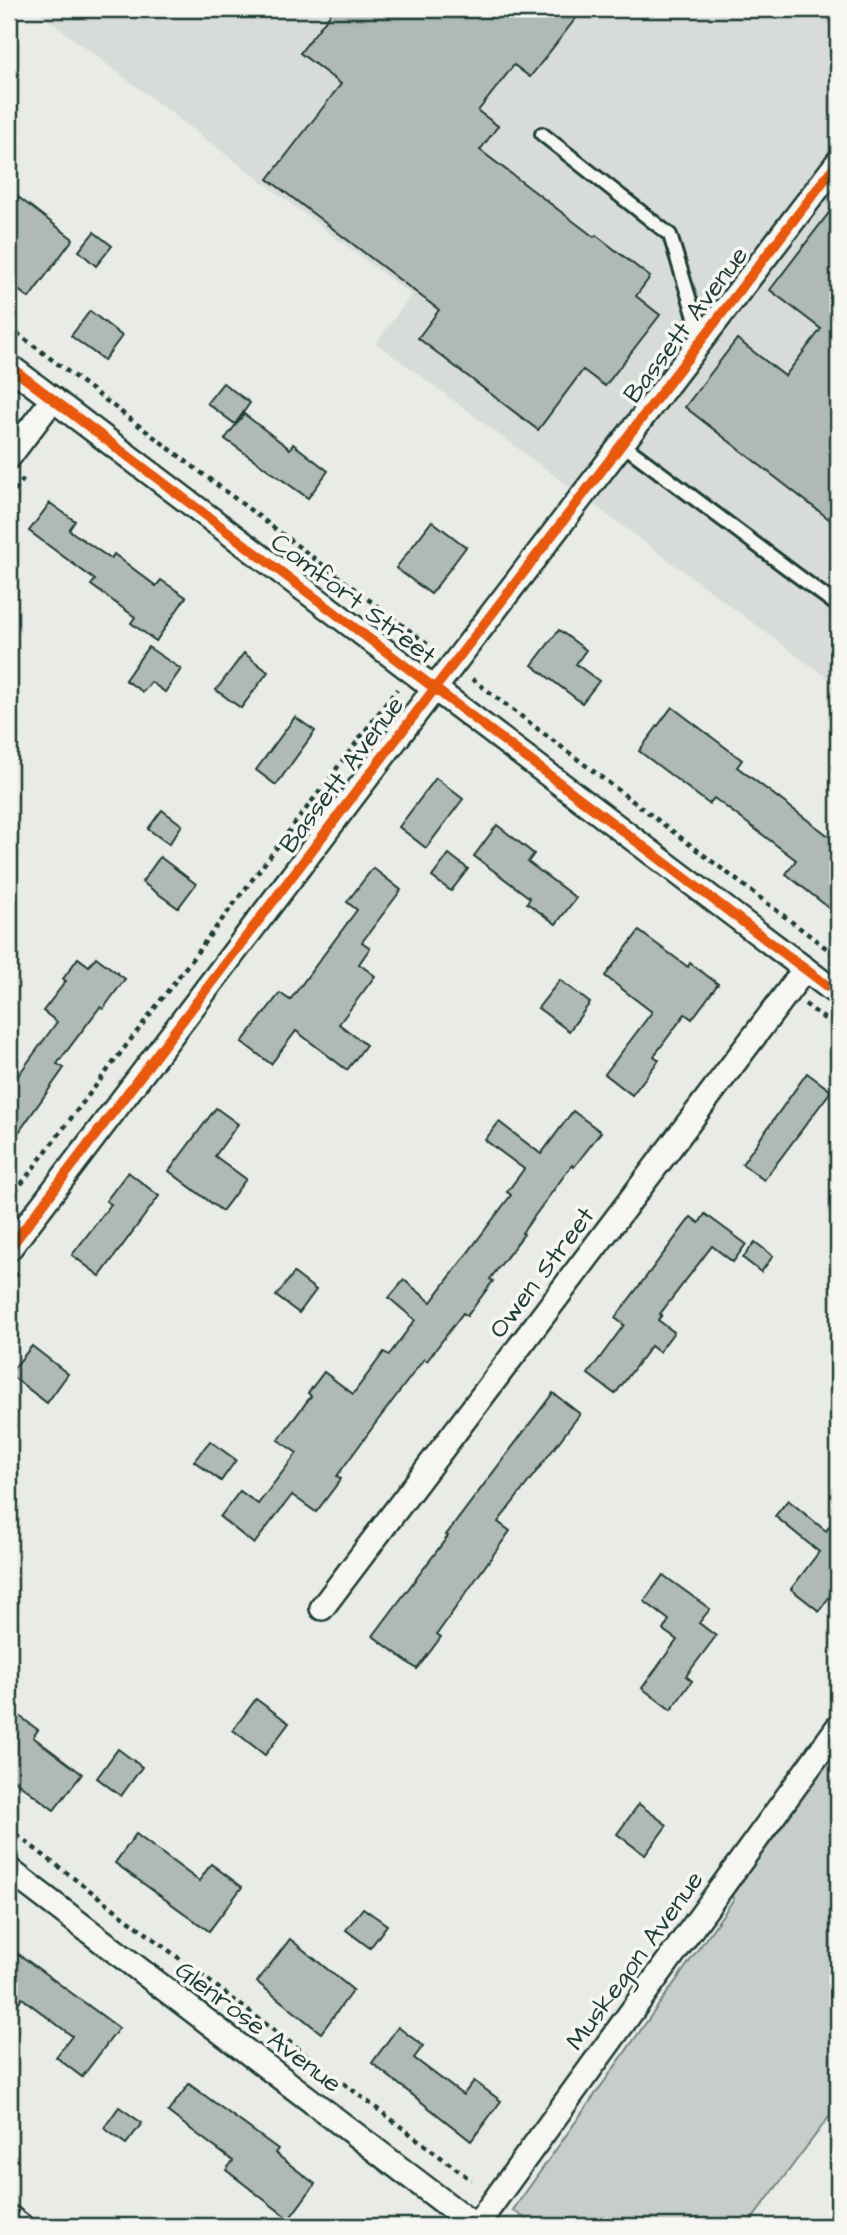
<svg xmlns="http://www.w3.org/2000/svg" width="847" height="2235" viewBox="0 0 847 2235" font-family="'Architects Daughter',sans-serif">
<rect width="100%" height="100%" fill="#e9ebe7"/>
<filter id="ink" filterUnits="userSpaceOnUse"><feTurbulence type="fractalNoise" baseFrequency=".0143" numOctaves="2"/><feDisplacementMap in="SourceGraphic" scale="14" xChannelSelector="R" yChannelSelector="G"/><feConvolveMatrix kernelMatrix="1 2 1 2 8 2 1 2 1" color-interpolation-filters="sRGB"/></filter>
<g filter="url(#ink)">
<!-- built -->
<path fill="#d8dcd8" d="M34 9H838V686L376 343 411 295Z"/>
<!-- green -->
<path fill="#c7cec9" stroke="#73867e" stroke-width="2" d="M838 1727V2105L747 2226H536L513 2210 734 1899 721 1888Z"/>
<!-- building -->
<g fill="#b0bab5" stroke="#1f3d34" stroke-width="2">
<path d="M334 9H583L530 77 514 65 478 111 498 126 480 150 594 237 596 235 650 277 636 296 660 315 605 386 583 370 538 430 418 338 439 310 268 179 341 84 300 53Z"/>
<path d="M9 190 73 239 29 298 9 283Z"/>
<path d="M838 201V526L685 407 737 339 785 376 821 329 770 290Z"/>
<path d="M94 232 112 246 96 266 79 251Z"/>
<path d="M90 311 122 336 104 360 71 336Z"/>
<path d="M223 383 250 403 235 424 207 403Z"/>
<path d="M244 414 290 449 293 444 328 471 308 498 225 439Z"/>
<path d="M50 503 75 521 69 530 111 559 114 554 156 586 161 580 186 597 156 641 131 623 135 617 91 585 95 580 29 531Z"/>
<path d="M432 521 466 547 431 594 396 568Z"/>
<path d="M559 630 586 650 576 664 599 681 582 703 532 665Z"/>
<path d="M148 647 181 669 165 692 151 682 143 692 125 680Z"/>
<path d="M244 653 268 672 241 708 216 690Z"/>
<path d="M672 707 742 760 737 767 838 843V915L786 874 796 860 714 798 709 804 639 751Z"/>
<path d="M295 717 315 731 276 785 256 770Z"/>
<path d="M436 778 463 799 426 848 399 827Z"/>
<path d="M162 810 182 825 169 844 148 829Z"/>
<path d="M497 825 534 854 528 862 576 898 556 924 527 903 530 898 474 856Z"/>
<path d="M449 854 468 869 451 891 432 877Z"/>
<path d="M160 857 196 884 178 908 142 882Z"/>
<path d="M373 868 401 890 362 942 370 948 359 964 375 976 339 1024 366 1045 347 1070 296 1031 271 1064 242 1042 280 993 290 1000 357 910 347 902Z"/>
<path d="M639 931 688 967 690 963 718 984 692 1019 685 1014 654 1056 659 1060 632 1095 605 1074 652 1012 605 976Z"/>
<path d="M96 957 125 979 103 1009 100 1007 57 1064 64 1068 9 1146V1088L57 1022 43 1011 66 981 63 979 78 958 89 966Z"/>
<path d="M560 980 590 1003 569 1031 538 1008Z"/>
<path d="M807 1073 831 1091 764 1180 742 1164Z"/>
<path d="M216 1108 238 1124 215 1156 246 1179 222 1211 169 1171Z"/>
<path d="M573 1111 601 1132 574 1167 572 1165 522 1233 524 1234 490 1279 493 1281 467 1316 463 1313 427 1361 424 1359 378 1420 337 1476 341 1479 316 1512 292 1495 254 1544 220 1517 240 1491 258 1504 297 1453 278 1440 311 1396 308 1393 324 1372 353 1394 384 1352 389 1355 415 1320 389 1298 404 1280 431 1302 511 1195 507 1192 524 1169 485 1140 499 1122 541 1154Z"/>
<path d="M128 1172 159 1196 100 1276 72 1255 111 1204 106 1201Z"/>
<path d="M705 1214 746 1244 733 1262 712 1246 660 1314 662 1315 658 1320 674 1332 659 1352 651 1346 615 1394 588 1374 624 1325 615 1318 691 1217 699 1223Z"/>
<path d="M755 1242 773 1256 761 1272 743 1258Z"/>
<path d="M294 1273 316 1290 299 1313 276 1296Z"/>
<path d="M32 1346 68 1374 47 1403 9 1374Z"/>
<path d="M553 1393 580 1414 498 1522 510 1531 437 1634 441 1637 417 1669 373 1636 448 1536 446 1535Z"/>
<path d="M210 1441 236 1460 221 1481 194 1461Z"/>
<path d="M788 1500 826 1531 838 1514V1585L819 1611 791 1589 819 1552 775 1516Z"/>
<path d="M663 1575 710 1609 699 1623 716 1636 686 1676 692 1681 671 1710 642 1688 677 1640 663 1630 669 1620 644 1601Z"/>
<path d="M256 1699 289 1723 265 1755 233 1730Z"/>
<path d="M9 1708 38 1730 33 1737 82 1774 54 1810 9 1776Z"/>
<path d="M118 1749 142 1767 121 1796 97 1778Z"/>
<path d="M639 1804 667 1825 645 1855 617 1834Z"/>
<path d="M136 1834 199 1881 211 1864 242 1887 209 1931 115 1863Z"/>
<path d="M363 1908 387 1925 370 1948 346 1930Z"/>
<path d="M290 1939 353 1990 321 2033 257 1982Z"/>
<path d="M9 1947 119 2028 82 2077 56 2057 72 2036 22 1998 9 2016Z"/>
<path d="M398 2027 423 2046 414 2058 463 2095 474 2081 501 2101 471 2141 372 2063Z"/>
<path d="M189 2084 278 2149 275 2153 315 2184 289 2219 226 2170 233 2161 168 2112Z"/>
<path d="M119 2107 142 2123 126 2144 104 2128Z"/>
</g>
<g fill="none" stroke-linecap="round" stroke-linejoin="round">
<defs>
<g id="service">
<path d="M542 134 670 235 702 340"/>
<path d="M622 444 838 606"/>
</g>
<g id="minor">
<path d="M9 366 838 994"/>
<path d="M9 457 53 399"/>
<path d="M9 1249 435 688 838 162"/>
<path d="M322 1608 805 969"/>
<path d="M9 1870 475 2226"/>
<path d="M9 2217 21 2226"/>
<path d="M476 2226 838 1727"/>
</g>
</defs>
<!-- service casing -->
<use href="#service" stroke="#1f3d34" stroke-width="18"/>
<!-- minor casing -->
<use href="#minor" stroke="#1f3d34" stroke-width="28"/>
<!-- path -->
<g stroke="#1f3d34" stroke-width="4.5" stroke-dasharray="5 5" stroke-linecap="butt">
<path d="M9 327 435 650"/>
<path d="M9 499 25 477"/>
<path d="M472 679 838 957"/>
<path d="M805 1004 838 1029"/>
<path d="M9 1200 397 689"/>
<path d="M9 1285 18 1272"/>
<path d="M9 1829 471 2180"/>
</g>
<!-- service -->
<use href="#service" stroke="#f6f6f2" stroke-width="12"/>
<!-- minor -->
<use href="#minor" stroke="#f6f6f2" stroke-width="23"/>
<defs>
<g id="cycleway">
<path d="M9 366 838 994"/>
<path d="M9 1249 435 688 838 162"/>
</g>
</defs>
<!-- cycleway casing -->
<use href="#cycleway" stroke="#f6f6f2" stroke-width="15"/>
<!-- cycleway -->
<use href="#cycleway" stroke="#e8590c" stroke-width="10"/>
</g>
</g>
<g text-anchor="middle" stroke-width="7" stroke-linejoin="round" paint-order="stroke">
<!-- street labels -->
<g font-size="26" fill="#1f3d34" stroke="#f6f6f2">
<text transform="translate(685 324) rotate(-53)" y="9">Bassett Avenue</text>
<text transform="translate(354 598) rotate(37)" y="9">Comfort Street</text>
<text transform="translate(341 774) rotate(-53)" y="9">Bassett Avenue</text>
<text transform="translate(541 1272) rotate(-53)" y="9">Owen Street</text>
<text transform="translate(634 1960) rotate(-54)" y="9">Muskegon Avenue</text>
<text transform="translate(259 2026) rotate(37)" y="9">Glenrose Avenue</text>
</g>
</g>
<!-- margin -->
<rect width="847" height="2235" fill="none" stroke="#f6f6f2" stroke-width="35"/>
<rect x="18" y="18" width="812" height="2200" fill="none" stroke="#1f3d34" stroke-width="2.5" filter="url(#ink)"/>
</svg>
